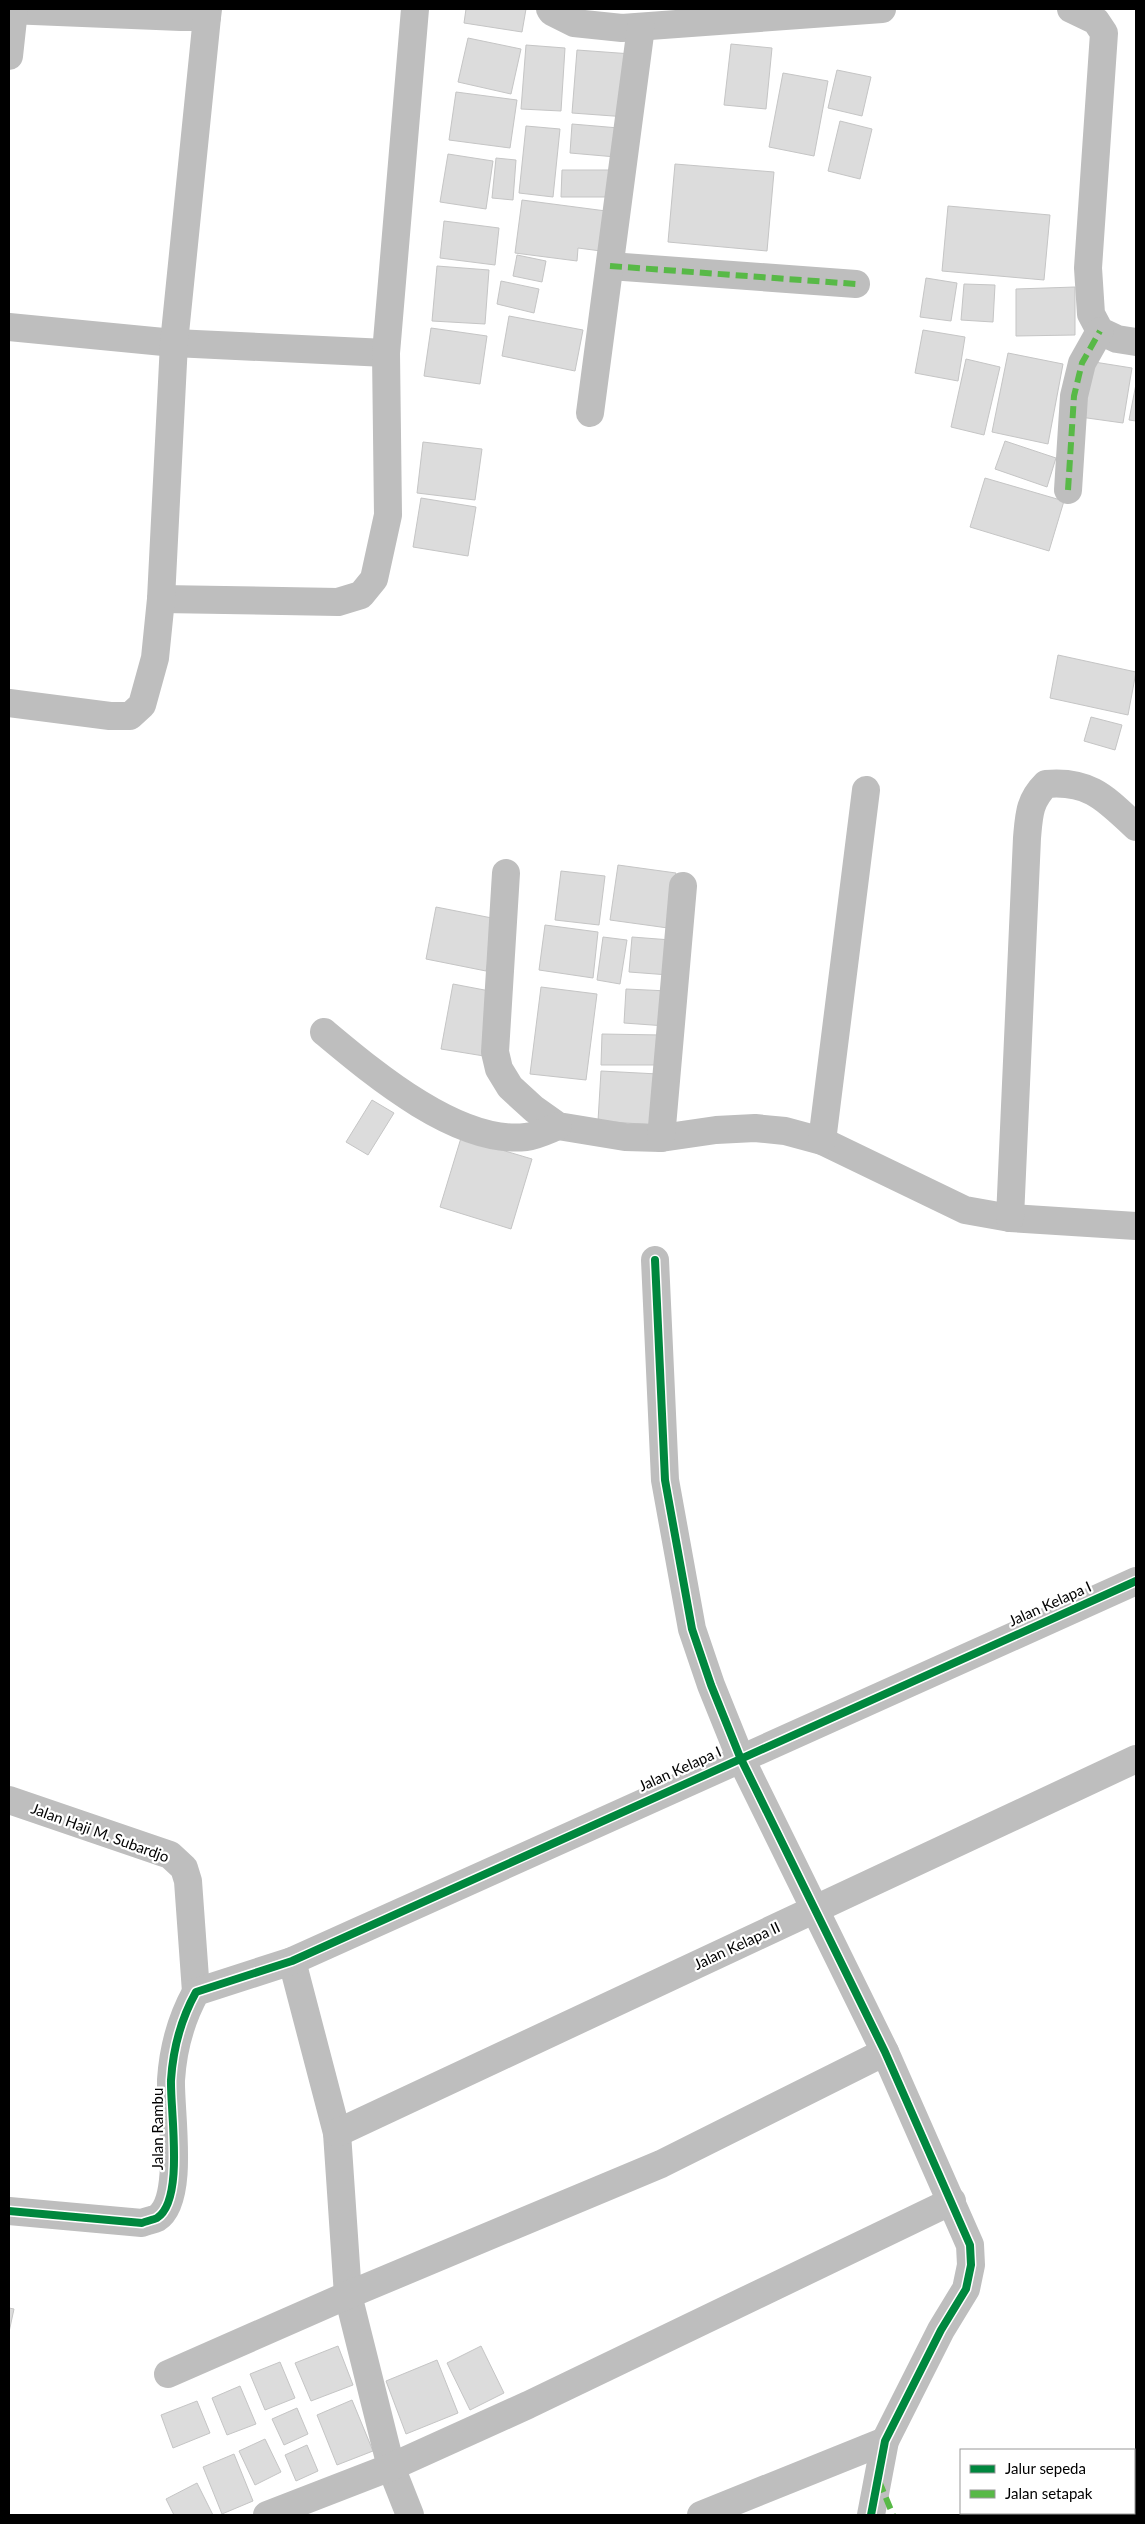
<svg xmlns="http://www.w3.org/2000/svg" width="1145" height="2524" viewBox="0 0 1145 2524" font-family="Lato,sans-serif">
<rect width="100%" height="100%" fill="#fff"/>
<!-- building -->
<g fill="#dcdcdc" stroke="#c5c5c5">
<path d="M466 9H526L522 32 464 23Z"/>
<path d="M468 38 521 49 511 94 458 82Z"/>
<path d="M731 44 772 48 766 109 724 105Z"/>
<path d="M526 45 565 48 561 111 521 109Z"/>
<path d="M577 50 632 54 627 117 572 113Z"/>
<path d="M837 70 871 77 862 116 828 108Z"/>
<path d="M783 73 828 81 814 156 769 147Z"/>
<path d="M456 92 517 100 510 148 449 140Z"/>
<path d="M840 121 872 129 860 179 828 171Z"/>
<path d="M572 124 619 128 616 157 570 153Z"/>
<path d="M526 126 560 129 553 197 519 193Z"/>
<path d="M448 154 493 161 486 209 440 202Z"/>
<path d="M496 158 516 160 513 200 492 198Z"/>
<path d="M675 164 774 172 767 251 668 242Z"/>
<path d="M562 170H611V197H561Z"/>
<path d="M522 200 606 211 601 251 578 248 577 261 515 253Z"/>
<path d="M948 206 1050 215 1044 280 942 271Z"/>
<path d="M444 221 499 228 495 265 440 258Z"/>
<path d="M517 255 546 261 542 282 513 276Z"/>
<path d="M437 266 489 270 485 324 432 321Z"/>
<path d="M926 278 957 283 951 321 920 317Z"/>
<path d="M501 281 539 289 534 313 497 304Z"/>
<path d="M964 284 995 285 993 322 961 320Z"/>
<path d="M1075 287V335L1016 336V289Z"/>
<path d="M509 316 583 330 575 371 502 356Z"/>
<path d="M431 328 487 336 480 384 424 376Z"/>
<path d="M923 330 965 337 958 381 915 373Z"/>
<path d="M1008 353 1063 364 1048 444 992 432Z"/>
<path d="M966 359 1000 367 984 435 951 427Z"/>
<path d="M1088 361 1132 368 1123 423 1080 417Z"/>
<path d="M1136 384V421L1129 420Z"/>
<path d="M1005 441 1056 458 1047 487 995 469Z"/>
<path d="M423 442 482 449 475 500 417 493Z"/>
<path d="M985 478 1064 501 1049 551 970 527Z"/>
<path d="M421 498 476 507 468 556 413 547Z"/>
<path d="M1058 655 1136 672 1128 715 1050 698Z"/>
<path d="M1091 717 1122 725 1115 750 1084 741Z"/>
<path d="M618 865 676 873 668 928 610 920Z"/>
<path d="M561 871 605 876 599 925 555 920Z"/>
<path d="M436 907 497 919 486 971 426 959Z"/>
<path d="M545 925 598 932 593 978 539 970Z"/>
<path d="M603 937 627 940 620 984 597 980Z"/>
<path d="M632 937 671 940 669 975 629 972Z"/>
<path d="M453 984 495 992 484 1056 441 1049Z"/>
<path d="M541 987 597 994 586 1080 530 1074Z"/>
<path d="M626 989 668 991 666 1026 624 1023Z"/>
<path d="M602 1034 661 1035V1065H601Z"/>
<path d="M601 1071 658 1074 655 1125 598 1121Z"/>
<path d="M372 1100 394 1113 368 1155 346 1142Z"/>
<path d="M461 1138 532 1159 511 1229 440 1207Z"/>
<path d="M9 2308 14 2309 9 2332Z"/>
<path d="M338 2346 353 2385 311 2401 295 2363Z"/>
<path d="M481 2346 504 2393 470 2410 447 2363Z"/>
<path d="M437 2360 458 2413 406 2434 386 2381Z"/>
<path d="M280 2362 295 2398 265 2410 250 2374Z"/>
<path d="M240 2386 256 2424 227 2435 212 2398Z"/>
<path d="M352 2400 373 2451 337 2465 317 2415Z"/>
<path d="M197 2401 210 2433 173 2448 161 2415Z"/>
<path d="M297 2408 308 2434 284 2445 272 2419Z"/>
<path d="M265 2439 281 2472 255 2485 239 2451Z"/>
<path d="M307 2445 318 2471 296 2481 285 2455Z"/>
<path d="M234 2454 253 2501 222 2514 203 2467Z"/>
<path d="M197 2483 213 2515H174L166 2499Z"/>
</g>
<g fill="none" stroke-linecap="round" stroke-linejoin="round">
<!-- minor -->
<g stroke="#bebebe" stroke-width="28">
<path d="M550 9 552 12 574 23 622 28 882 9"/>
<path d="M1071 9 1096 21 1104 33 1088 268 1091 314 1100 331 1117 339 1136 342"/>
<path d="M9 10 181 17H207L208 9"/>
<path d="M9 56 14 10"/>
<path d="M610 266 856 284"/>
<path d="M9 327 174 343 386 353"/>
<path d="M590 413 641 27"/>
<path d="M1068 490 1074 396 1082 363 1100 331"/>
<path d="M161 599 338 602 361 595 374 579 388 515 386 353 415 9"/>
<path d="M9 703 110 716H130L142 705 155 658 161 599 174 343 207 17"/>
<path d="M506 873 495 1052 499 1069 510 1087 534 1109 558 1126 625 1137 661 1138 716 1130 755 1128 785 1131 822 1141 965 1210 1010 1218 1136 1226"/>
<path d="M324 1032C373 1073 458 1145 526 1137 536 1136 548 1130 558 1126"/>
<path d="M661 1138 683 886"/>
<path d="M822 1141 866 790"/>
<path d="M1010 1218 1027 838C1029 815 1029 801 1046 784 1090 780 1106 799 1136 827"/>
<path d="M655 1260 665 1480 692 1629 711 1685 740 1757 885 2052 970 2245 971 2265 966 2289 941 2330 885 2441 871 2515"/>
<path d="M9 1800 170 1855 184 1868 188 1881 196 1992"/>
<path d="M292 1961 337 2133 348 2295 391 2467 410 2515"/>
<path d="M337 2133 1136 1759"/>
<path d="M9 2211 142 2223C146 2221 153 2220 157 2218 185 2200 170 2111 171 2080 173 2049 181 2019 196 1992L292 1961 1136 1581"/>
<path d="M168 2374 348 2295 661 2164 885 2052"/>
<path d="M267 2515 391 2467 528 2405 952 2201"/>
<path d="M701 2515 885 2441"/>
</g>
<!-- quiet -->
<g stroke="#58b947" stroke-width="6" stroke-dasharray="12 6" stroke-linecap="butt">
<path d="M610 266 856 284"/>
<path d="M1068 490 1074 396 1082 363 1100 331"/>
<path d="M879 2481 893 2515"/>
</g>
<defs>
<g id="cycleway">
<path d="M655 1260 665 1480 692 1629 711 1685 740 1757 885 2052 970 2245 971 2265 966 2289 941 2330 885 2441 871 2515"/>
<path d="M9 2211 142 2223C146 2221 153 2220 157 2218 185 2200 170 2111 171 2080 173 2049 181 2019 196 1992L292 1961 1136 1581"/>
</g>
</defs>
<!-- cycleway casing -->
<use href="#cycleway" stroke="#fff" stroke-width="11"/>
<!-- cycleway -->
<use href="#cycleway" stroke="#00873e" stroke-width="8"/>
</g>
<g text-anchor="middle" stroke-width="4.5" stroke-linejoin="round" paint-order="stroke">
<!-- street labels -->
<g font-size="15" fill="#000" stroke="#fff">
<text transform="translate(1050 1604) rotate(-24)" y="5">Jalan Kelapa I</text>
<text transform="translate(680 1769) rotate(-24)" y="5">Jalan Kelapa I</text>
<text transform="translate(100 1833) rotate(20)" y="5">Jalan Haji M. Subardjo</text>
<text transform="translate(737 1946) rotate(-25)" y="5">Jalan Kelapa II</text>
<text transform="translate(158 2129) rotate(-90)" y="5">Jalan Rambu</text>
</g>
</g>
<!-- border -->
<rect width="1145" height="2524" fill="none" stroke="#000000" stroke-width="20"/>
<!-- legend -->
<rect x="960" y="2449" width="175" height="65" fill="#ffffff" stroke="#999999"/>
<rect x="970" y="2465" width="25" height="8" fill="#00873e" stroke="#999999"/>
<text x="1005" y="2474" font-size="15" fill="#000000">Jalur sepeda</text>
<rect x="970" y="2490" width="25" height="8" fill="#58b947" stroke="#999999"/>
<text x="1005" y="2499" font-size="15" fill="#000000">Jalan setapak</text>
</svg>
